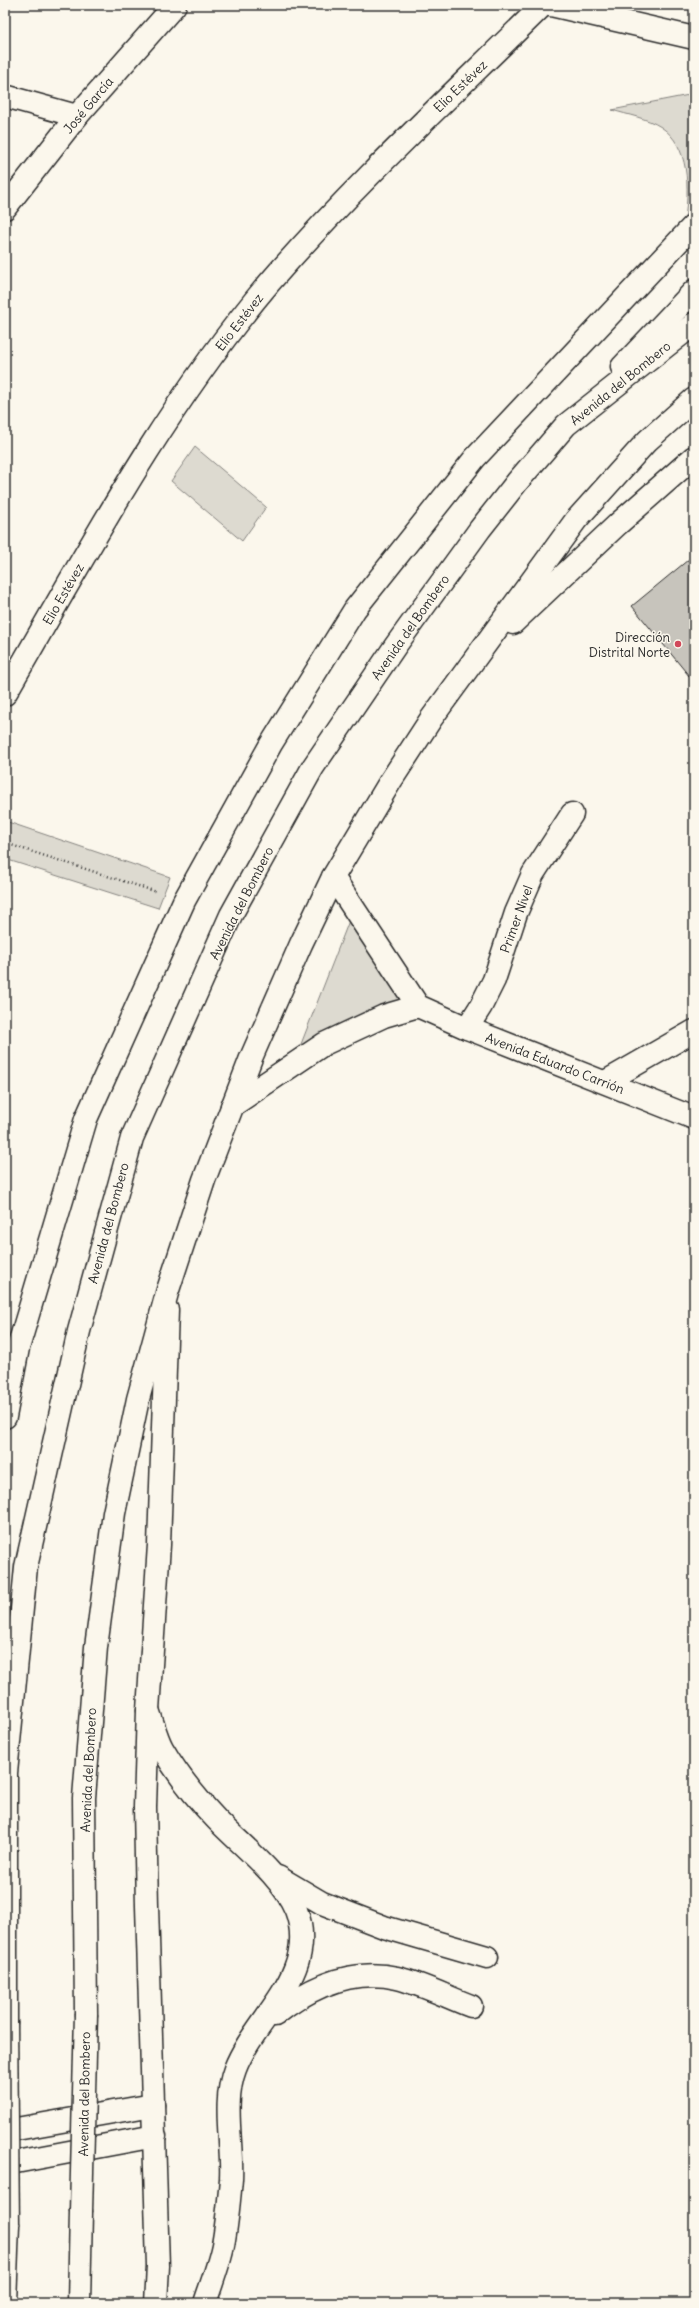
<svg xmlns="http://www.w3.org/2000/svg" width="699" height="2308" viewBox="0 0 699 2308" font-family="Delius,sans-serif">
<rect width="100%" height="100%" fill="#fbf7ec"/>
<filter id="ink" filterUnits="userSpaceOnUse"><feTurbulence type="fractalNoise" baseFrequency=".025" numOctaves="2"/><feDisplacementMap in="SourceGraphic" scale="8" xChannelSelector="R" yChannelSelector="G"/><feConvolveMatrix kernelMatrix="1 2 1 2 8 2 1 2 1" color-interpolation-filters="sRGB"/></filter>
<g filter="url(#ink)">
<!-- green -->
<g fill="#dddad0" stroke="#84827e">
<path d="M694 94V210L685 219C689 189 690 146 661 127 647 118 628 115 612 110Z"/>
<path d="M195 447 266 507 242 541 171 481Z"/>
<path d="M5 821 170 877 158 908 5 859Z"/>
<path d="M359 895 415 1016 337 1047 289 1075Z"/>
</g>
<!-- building -->
<path fill="#c7c4bc" stroke="#2b2b2b" d="M694 555V682L632 606Z"/>
<g fill="none" stroke-linecap="round" stroke-linejoin="round">
<defs>
<g id="minor">
<path d="M5 96 77 116"/>
<path d="M5 208 77 116 175 5"/>
<path d="M5 694C87 552 164 407 270 282 355 184 451 96 543 5"/>
<path d="M333 877 418 1006 467 1028 694 1118"/>
<path d="M467 1028 481 1006 494 980 516 913 533 874 572 814"/>
<path d="M605 1082 694 1031"/>
<path d="M232 1106 324 1044 384 1016 418 1006"/>
<path d="M148 1710C153 1723 156 1737 162 1748 177 1774 197 1799 217 1820 242 1846 282 1876 296 1910 320 1973 255 2017 235 2069 222 2103 233 2144 231 2179 229 2201 227 2224 223 2245 219 2265 211 2284 205 2303"/>
<path d="M278 1877 322 1903 384 1927 487 1957"/>
<path d="M275 2015C310 1987 351 1968 397 1978 422 1984 447 1997 471 2006"/>
<path d="M5 2131 153 2105"/>
<path d="M5 2164 155 2136"/>
</g>
<g id="secondary">
<path d="M551 5 694 38"/>
<path d="M5 1417 18 1348 86 1119 184 901 271 744 355 609 475 458 694 225"/>
<path d="M156 2303 158 2266 147 1906 145 1807 148 1710 159 1545 167 1310"/>
</g>
<g id="primary">
<path d="M622 367 694 291"/>
<path d="M513 623 618 524 694 457"/>
<path d="M86 2014 84 1798 96 1647 114 1513 138 1399 167 1293 204 1180 251 1058 301 944 333 877 390 782 431 719 576 520 647 441 694 399"/>
<path d="M6 2022V1773L26 1567 79 1331 132 1138 231 915 313 767 396 645 480 529 517 482 566 425 694 324"/>
<path d="M5 2303 8 2225"/>
<path d="M79 2303 81 2212"/>
</g>
</defs>
<!-- minor casing -->
<use href="#minor" stroke="#2b2b2b" stroke-width="25"/>
<!-- secondary casing -->
<use href="#secondary" stroke="#2b2b2b" stroke-width="25"/>
<!-- primary casing -->
<use href="#primary" stroke="#2b2b2b" stroke-width="25"/>
<!-- path -->
<path stroke="#2b2b2b" stroke-width="2.5" stroke-dasharray="1 3" stroke-linecap="butt" d="M5 843 157 892"/>
<!-- minor -->
<use href="#minor" stroke="#fbf7ec" stroke-width="22"/>
<!-- secondary -->
<use href="#secondary" stroke="#fbf7ec" stroke-width="22"/>
<!-- primary -->
<use href="#primary" stroke="#fbf7ec" stroke-width="22"/>
<defs>
<g id="primary-bridge">
<path d="M6 2022 8 2225"/>
<path d="M81 2212 86 2014"/>
</g>
</defs>
<!-- primary-bridge casing -->
<use href="#primary-bridge" stroke="#2b2b2b" stroke-width="25" stroke-linecap="butt"/>
<!-- primary-bridge -->
<use href="#primary-bridge" stroke="#fbf7ec" stroke-width="22"/>
</g>
</g>
<!-- markers -->
<circle fill="#d1495b" stroke="#fbf7ec" stroke-width="1.5" cx="678" cy="644" r="4"/>
<g text-anchor="middle" stroke-width="3" stroke-linejoin="round" paint-order="stroke">
<!-- street labels -->
<g font-size="13" fill="#2b2b2b" stroke="#fbf7ec">
<text transform="translate(460 86) rotate(-44)" y="5">Elio Estévez</text>
<text transform="translate(88 105) rotate(-50)" y="5">José García</text>
<text transform="translate(239 322) rotate(-52)" y="5">Elio Estévez</text>
<text transform="translate(620 383) rotate(-39)" y="5">Avenida del Bombero</text>
<text transform="translate(63 594) rotate(-60)" y="5">Elio Estévez</text>
<text transform="translate(410 627) rotate(-55)" y="5">Avenida del Bombero</text>
<text transform="translate(241 903) rotate(-63)" y="5">Avenida del Bombero</text>
<text transform="translate(516 919) rotate(-70)" y="5">Primer Nivel</text>
<text transform="translate(555 1063) rotate(21)" y="5">Avenida Eduardo Carrión</text>
<text transform="translate(108 1223) rotate(-75)" y="5">Avenida del Bombero</text>
<text transform="translate(88 1770) rotate(-87)" y="5">Avenida del Bombero</text>
<text transform="translate(84 2094) rotate(-89)" y="5">Avenida del Bombero</text>
</g>
<!-- poi labels -->
<g font-size="13" fill="#2b2b2b" stroke="#fbf7ec" text-anchor="end">
<text x="670" y="642">Dirección<tspan x="670" dy="15">Distrital Norte</tspan></text>
</g>
</g>
<!-- margin -->
<rect width="699" height="2308" fill="none" stroke="#fbf7ec" stroke-width="20"/>
<rect x="10" y="10" width="679" height="2288" fill="none" stroke="#2b2b2b" stroke-width="1.5" filter="url(#ink)"/>
</svg>
